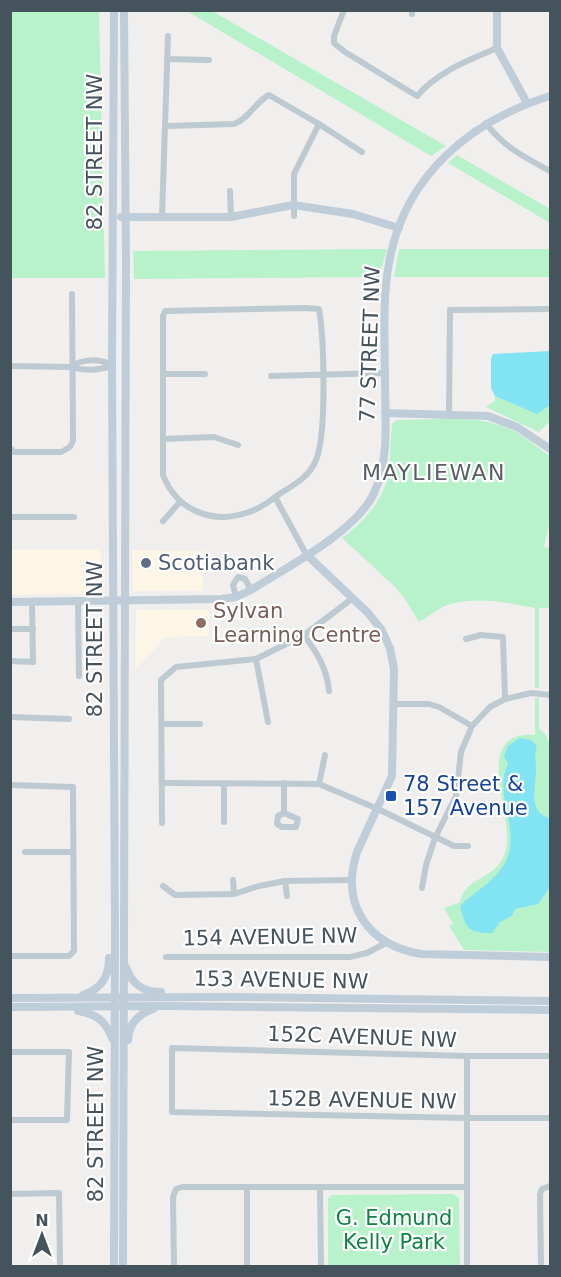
<svg xmlns="http://www.w3.org/2000/svg" width="561" height="1277" viewBox="0 0 561 1277" font-family="'DejaVu Sans',sans-serif">
<rect width="100%" height="100%" fill="#f1eeee"/>
<!-- commercial -->
<g fill="#fdf5e5">
<path d="M101 549 102 593 11 595V550Z"/>
<path d="M132 550 203 551V591H133Z"/>
<path d="M136 610H209V636L165 637 135 670Z"/>
</g>
<!-- green -->
<g fill="#b8f2cb">
<path d="M10 11H99L105 278H11Z"/>
<path d="M187 11H212L446 146 431 156Z"/>
<path d="M457 155 550 209V223L448 163Z"/>
<path d="M387 249 379 277 134 279 133 251Z"/>
<path d="M399 249H550V277H394Z"/>
<path d="M495 396 532 404 550 400V421L539 432 486 407 495 401Z"/>
<path d="M397 420C432 420 474 414 508 428 524 435 536 447 550 456V521L544 547 550 548V608H539V688H535V608C507 602 474 596 447 605 437 609 428 617 419 622L405 599 394 586 342 538C361 524 378 507 386 483 392 464 389 447 392 427 392 422 393 423 397 420Z"/>
<path d="M535 698H539V728L546 735 550 746V952L464 950 449 926 453 924 444 908 460 902C466 873 501 883 507 844 511 810 472 730 535 735Z"/>
<path d="M453 1194 459 1198 460 1266H328V1199L332 1195Z"/>
</g>
<!-- water -->
<g fill="#82e3f3">
<path d="M550 351V405L537 414 495 396 491 388V359L493 354Z"/>
<path d="M519 738 531 740 537 746C534 755 536 760 536 769 536 786 527 813 550 818V887L538 904 515 909 512 916 500 922 492 933C468 933 466 929 460 906 476 890 500 879 508 856 519 827 493 792 508 764L504 756 508 746Z"/>
</g>
<g fill="none" stroke-linecap="round" stroke-linejoin="round">
<!-- street -->
<g stroke="#bdcad1" stroke-width="6">
<path d="M344 10 334 36V43L345 52 417 96C437 72 469 60 497 48"/>
<path d="M412 14V10"/>
<path d="M167 59 209 60"/>
<path d="M486 123C502 146 526 158 550 171"/>
<path d="M167 126 234 124C250 118 255 102 269 95L319 124 362 152"/>
<path d="M230 191 231 217"/>
<path d="M294 216V174L319 124"/>
<path d="M162 217 168 36"/>
<path d="M304 308 319 309C324 338 327 434 316 460 309 477 295 484 281 493 271 500 260 509 249 512 213 525 177 511 163 475V316L165 311Z"/>
<path d="M10 366 71 367C84 371 100 371 112 365"/>
<path d="M71 367C82 358 100 359 112 365"/>
<path d="M163 374H205"/>
<path d="M271 376 385 373"/>
<path d="M449 414 450 310 550 309"/>
<path d="M163 439 214 437 238 445"/>
<path d="M10 448 14 452H61L70 447 73 441 72 294"/>
<path d="M275 497 306 554"/>
<path d="M10 517H74"/>
<path d="M163 521 180 502"/>
<path d="M236 597 233 585 238 577 245 579 251 590"/>
<path d="M78 601 79 676"/>
<path d="M10 629H33"/>
<path d="M304 635C317 653 327 668 329 691"/>
<path d="M466 639 481 635 503 637 505 699"/>
<path d="M256 659 268 722"/>
<path d="M10 661 33 662 32 602"/>
<path d="M395 704H429L439 707 472 726"/>
<path d="M10 717 69 719"/>
<path d="M162 724H200"/>
<path d="M162 783 319 784 378 809 454 846H468"/>
<path d="M319 784 325 755"/>
<path d="M10 785 73 787 74 951 69 956H10"/>
<path d="M284 813 298 819 296 827H282L277 824 278 816 284 813V783"/>
<path d="M224 822V783"/>
<path d="M162 823 161 680 176 667 256 659 304 635 353 598"/>
<path d="M25 852H72"/>
<path d="M233 880 234 894"/>
<path d="M285 881 287 896"/>
<path d="M163 886 175 895 234 894 259 886 285 881 351 880"/>
<path d="M422 888 426 865 435 838 456 796 461 752 472 726 490 707 505 699 531 693 550 695"/>
<path d="M166 957H350L367 953 386 943"/>
<path d="M10 1052H69L67 1120H10"/>
<path d="M467 1056V1266"/>
<path d="M550 1056H467L172 1048V1112L467 1118H550"/>
<path d="M247 1187V1266"/>
<path d="M320 1188 321 1266"/>
<path d="M10 1194 59 1193 60 1266"/>
<path d="M174 1266 173 1197 176 1189 182 1187H467"/>
<path d="M541 1266 540 1194 542 1189 550 1186"/>
</g>
<!-- secondary -->
<g stroke="#bfcdd9" stroke-width="8">
<path d="M497 10V48L527 103"/>
<path d="M121 217H231L293 205 353 214 399 228"/>
<path d="M385 413 488 416 517 427 550 449"/>
<path d="M306 554 368 613 381 629 390 648 394 669 392 776 357 852C340 905 368 945 421 954L550 957"/>
<path d="M10 602 221 599 236 597 251 590C287 567 357 531 374 493 390 458 385 418 385 381 385 342 382 301 389 263 404 176 470 121 550 96"/>
<path d="M126 967C132 984 142 992 161 992"/>
<path d="M83 995C101 989 109 977 109 958"/>
<path d="M10 998 227 997 550 1001"/>
<path d="M10 1007 167 1006 550 1010"/>
<path d="M78 1011C96 1014 105 1020 112 1038"/>
<path d="M128 1040C129 1024 138 1014 153 1009"/>
<path d="M114 1266 115 933 112 365 114 10"/>
<path d="M123 1266 126 261 124 10"/>
</g>
</g>
<!-- markers -->
<circle fill="#5c6f8a" stroke="#fff" stroke-width="2" cx="146" cy="563" r="6"/>
<circle fill="#8d6e63" stroke="#fff" stroke-width="2" cx="201" cy="623" r="6"/>
<rect fill="#1a4fb4" stroke="#fff" stroke-width="2" x="385" y="790" width="12" height="12" rx="3"/>
<g text-anchor="middle" stroke-width="4.5" stroke-linejoin="round" paint-order="stroke">
<!-- street labels -->
<g font-size="21" fill="#45535d" stroke="#fff">
<text transform="translate(95 152) rotate(-90)" y="7">82 STREET NW</text>
<text transform="translate(370 344) rotate(-88)" y="7">77 STREET NW</text>
<text transform="translate(95 639) rotate(-90)" y="7">82 STREET NW</text>
<text transform="translate(270 937) rotate(-1)" y="7">154 AVENUE NW</text>
<text transform="translate(281 980) rotate(1)" y="7">153 AVENUE NW</text>
<text transform="translate(362 1037) rotate(2)" y="7">152C AVENUE NW</text>
<text transform="translate(362 1100) rotate(1)" y="7">152B AVENUE NW</text>
<text transform="translate(96 1124) rotate(-90)" y="7">82 STREET NW</text>
</g>
<!-- service labels -->
<g font-size="21" fill="#4e5e75" stroke="#fff" text-anchor="start">
<text x="158" y="570">Scotiabank</text>
</g>
<!-- education labels -->
<g font-size="21" fill="#785e54" stroke="#fff" text-anchor="start">
<text x="213" y="618">Sylvan<tspan x="213" dy="24">Learning Centre</tspan></text>
</g>
<!-- transit labels -->
<g font-size="21" fill="#164399" stroke="#fff" text-anchor="start">
<text x="403" y="791">78 Street &amp;<tspan x="403" dy="24">157 Avenue</tspan></text>
</g>
<!-- park labels -->
<g font-size="21" fill="#0f8442" stroke="#fff">
<text x="394" y="1225">G. Edmund<tspan x="394" dy="24">Kelly Park</tspan></text>
</g>
<!-- neighbourhood labels -->
<g font-size="22" letter-spacing="1.5" fill="#5a5f64" stroke="#fff">
<text x="434" y="480">MAYLIEWAN</text>
</g>
</g>
<!-- border -->
<rect width="561" height="1277" fill="none" stroke="#45535d" stroke-width="24"/>
<!-- north arrow -->
<g transform="translate(42 1235)" stroke="#ffffff" stroke-width="4.5" paint-order="stroke">
<path d="M0-4.5L10 22L0 15L-10 22Z" fill="#45535d"/>
<text y="-9" font-size="16" font-weight="bold" text-anchor="middle" fill="#45535d">N</text>
</g>
</svg>
